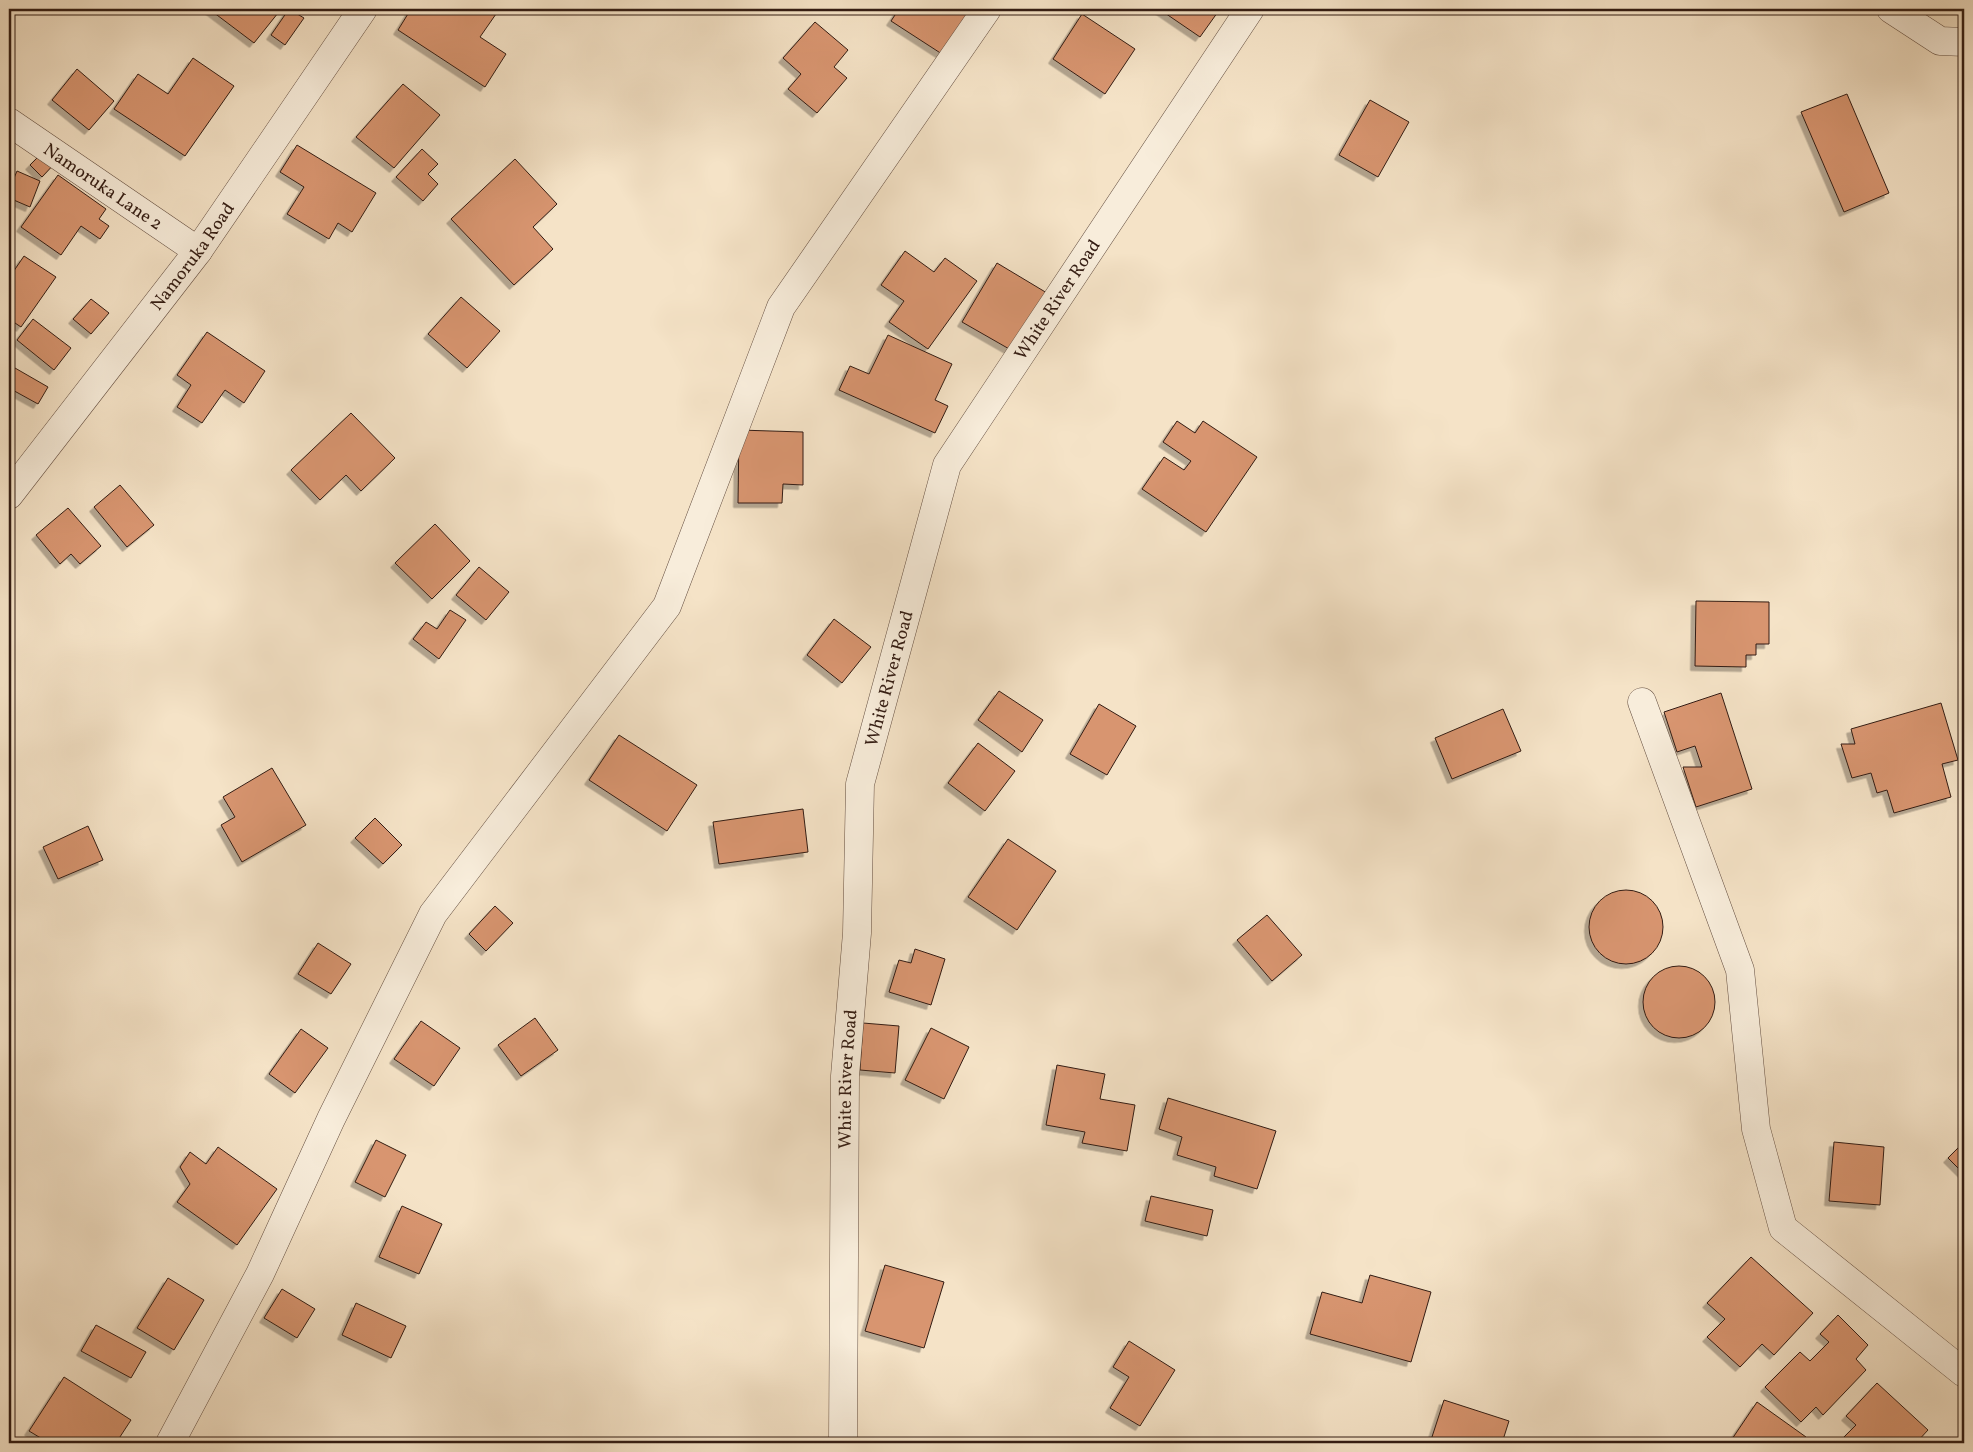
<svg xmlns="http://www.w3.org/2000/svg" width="1973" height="1452" viewBox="0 0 1973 1452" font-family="Vollkorn,serif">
<defs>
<filter id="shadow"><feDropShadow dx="-4.5" dy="4.5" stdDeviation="0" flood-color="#0004"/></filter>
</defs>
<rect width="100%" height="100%" fill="#f5e3c7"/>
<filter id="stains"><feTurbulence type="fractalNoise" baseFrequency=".004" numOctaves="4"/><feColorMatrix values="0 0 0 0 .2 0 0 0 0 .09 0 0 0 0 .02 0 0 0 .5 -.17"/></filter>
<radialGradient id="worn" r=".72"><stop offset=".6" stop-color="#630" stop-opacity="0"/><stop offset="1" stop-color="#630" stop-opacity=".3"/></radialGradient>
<!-- building -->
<g fill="#d8956f" stroke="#331c13" filter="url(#shadow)">
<path d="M209 9H272L278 13 254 43Z"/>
<path d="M289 9 304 18 285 45 271 35Z"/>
<path d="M411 9H487L496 14 480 37 506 54 485 87 398 30Z"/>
<path d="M899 9H966L974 14 945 56 891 21Z"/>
<path d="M1159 9H1220L1200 37Z"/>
<path d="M1082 14 1135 49 1105 94 1053 59Z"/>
<path d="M815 22 848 50 834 67 847 78 817 113 788 89 801 74 783 58Z"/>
<path d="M193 58 234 86 185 156 114 109 138 74 168 94Z"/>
<path d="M77 69 114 101 89 130 52 100Z"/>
<path d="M403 84 440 115 394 168 356 137Z"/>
<path d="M1847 94 1889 193 1844 212 1801 112Z"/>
<path d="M1370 100 1409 122 1378 177 1339 155Z"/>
<path d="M297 145 376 193 352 232 338 223 329 239 287 214 304 187 280 172Z"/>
<path d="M46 149 57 161 42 177 30 165Z"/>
<path d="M422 149 438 164 428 174 438 184 423 201 396 177Z"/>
<path d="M515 159 557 204 533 227 553 249 514 285 451 219Z"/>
<path d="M17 171 40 181 30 207 9 198V190Z"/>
<path d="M58 175 106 209 99 219 109 226 100 239 81 226 61 255 21 227Z"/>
<path d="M905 251 934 272 945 258 977 281 928 349 889 322 904 301 881 285Z"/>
<path d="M24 256 56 277 21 327 9 319V278Z"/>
<path d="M997 263 1052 296 1018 354 962 322Z"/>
<path d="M461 297 500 331 467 368 428 334Z"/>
<path d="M91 299 109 313 91 334 73 319Z"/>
<path d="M33 319 71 348 54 370 17 340Z"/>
<path d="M207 332 265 371 244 403 225 390 202 423 177 407 191 385 177 375Z"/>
<path d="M888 335 952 364 935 400 948 406 935 433 839 390 850 366 869 374Z"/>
<path d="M15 368 48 387 38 404 9 388V380Z"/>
<path d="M351 413 395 458 361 491 346 475 320 500 291 470Z"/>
<path d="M1177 421 1195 433 1203 421 1257 457 1206 532 1142 489 1164 457 1184 470 1191 461 1163 442Z"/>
<path d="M739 430 803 432V485L783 484 782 503H738Z"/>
<path d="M120 485 154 525 127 547 94 507Z"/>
<path d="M68 508 101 546 80 564 71 554 60 564 36 535Z"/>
<path d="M435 524 470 561 432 599 395 563Z"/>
<path d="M479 567 509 592 486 620 456 595Z"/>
<path d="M1696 601 1769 602V644H1756V655H1746V667L1695 666Z"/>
<path d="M450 610 466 620 439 659 413 639 426 622 437 629Z"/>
<path d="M834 619 871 647 842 683 807 655Z"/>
<path d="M999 691 1043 720 1022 752 978 720Z"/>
<path d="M1721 693 1752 789 1696 807 1683 767H1702L1695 746 1677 752 1664 712Z"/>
<path d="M1941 703 1958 760 1942 764 1951 797 1894 813 1887 790 1877 793 1871 773 1852 778 1841 744H1855L1851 729Z"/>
<path d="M1099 704 1136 726 1107 775 1070 754Z"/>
<path d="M1503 709 1521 751 1452 779 1435 738Z"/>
<path d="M619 735 697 785 667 831 589 780Z"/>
<path d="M978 743 1015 771 985 811 948 783Z"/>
<path d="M272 768 306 825 242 862 221 825 235 817 223 797Z"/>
<path d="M803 809 808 852 719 864 713 822Z"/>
<path d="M375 818 402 845 383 864 355 838Z"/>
<path d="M88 826 103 860 58 879 43 847Z"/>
<path d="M1008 839 1056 871 1017 930 968 897Z"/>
<circle cx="1626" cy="927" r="37"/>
<path d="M495 906 513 923 486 951 469 934Z"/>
<path d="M1267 915 1302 955 1272 981 1237 940Z"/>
<path d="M318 943 351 964 331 994 298 974Z"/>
<path d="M915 949 945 959 931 1005 889 992 899 960 911 963Z"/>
<circle cx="1679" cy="1002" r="36"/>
<path d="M535 1018 558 1050 521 1076 498 1045Z"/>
<path d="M421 1021 460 1048 434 1086 394 1059Z"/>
<path d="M863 1023 899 1026 895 1073 860 1070Z"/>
<path d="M931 1028 969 1047 944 1099 905 1080Z"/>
<path d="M301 1029 328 1048 295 1093 269 1074Z"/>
<path d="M1057 1065 1105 1074 1100 1099 1135 1105 1127 1151 1082 1143 1085 1132 1046 1125Z"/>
<path d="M1168 1098 1276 1131 1257 1189 1214 1176 1216 1167 1177 1155 1182 1137 1159 1129Z"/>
<path d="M376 1140 406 1155 385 1197 355 1182Z"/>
<path d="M1834 1142 1884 1147 1880 1205 1829 1201Z"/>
<path d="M1964 1142V1174L1948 1158Z"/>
<path d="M218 1147 277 1189 237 1245 177 1202 190 1184 180 1167 190 1152 206 1164Z"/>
<path d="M1151 1196 1213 1210 1207 1236 1145 1221Z"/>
<path d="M402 1206 442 1224 419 1274 379 1257Z"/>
<path d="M1751 1257 1813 1313 1774 1355 1762 1344 1740 1367 1707 1337 1725 1319 1707 1303Z"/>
<path d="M885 1265 944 1282 924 1348 865 1331Z"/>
<path d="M1370 1275 1431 1292 1411 1362 1310 1334 1322 1292 1362 1303Z"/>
<path d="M168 1278 204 1300 174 1350 137 1328Z"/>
<path d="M282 1289 315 1309 297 1338 264 1318Z"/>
<path d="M356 1303 406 1326 391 1358 342 1335Z"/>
<path d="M1838 1315 1868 1345 1856 1359 1866 1370 1823 1415 1816 1407 1801 1422 1765 1387 1800 1352 1810 1361 1829 1342 1820 1334Z"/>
<path d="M96 1325 146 1352 131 1378 81 1351Z"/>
<path d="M1129 1341 1175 1370 1140 1426 1110 1408 1129 1377 1113 1367Z"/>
<path d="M64 1377 131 1420 116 1443H49L29 1431Z"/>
<path d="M1877 1383 1928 1430 1916 1443H1838L1856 1425 1846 1416Z"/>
<path d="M1444 1400 1509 1421 1502 1443H1430Z"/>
<path d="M1757 1402 1806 1437 1801 1443H1738L1732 1439Z"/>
</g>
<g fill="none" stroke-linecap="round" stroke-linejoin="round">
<defs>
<g id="minor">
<path d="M1891 9 1940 41 1964 42"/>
<path id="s1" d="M9 122 198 251"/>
<path id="s2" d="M9 495 198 251 363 9"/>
<path d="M1642 702 1740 970 1756 1129 1783 1228 1964 1373"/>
<path d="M170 1443 260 1274 331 1119 433 914 667 606 781 307 987 9"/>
<path id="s3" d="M843 1443 845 1076 857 933 860 784 947 465 1250 9"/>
</g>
</defs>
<!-- minor casing -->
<use href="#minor" stroke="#644e40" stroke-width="29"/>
<!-- minor -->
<use href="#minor" stroke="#f8eddb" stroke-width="28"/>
</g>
<g text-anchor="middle" stroke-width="4" stroke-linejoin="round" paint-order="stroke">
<!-- street labels -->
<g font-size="18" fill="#331c13" stroke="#f8eddb">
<text dy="6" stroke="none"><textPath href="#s1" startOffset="114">Namoruka Lane 2</textPath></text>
<text dy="6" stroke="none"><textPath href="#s2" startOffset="301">Namoruka Road</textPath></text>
<text dy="6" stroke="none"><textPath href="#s3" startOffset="1189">White River Road</textPath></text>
<text dy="6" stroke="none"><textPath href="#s3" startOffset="769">White River Road</textPath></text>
<text dy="6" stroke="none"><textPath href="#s3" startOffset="364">White River Road</textPath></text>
</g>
</g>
<!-- margin -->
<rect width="1973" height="1452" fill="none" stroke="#f5e3c7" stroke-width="30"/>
<rect x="10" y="10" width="1953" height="1432" fill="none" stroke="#331c13" stroke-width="2.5"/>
<rect x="15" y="15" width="1943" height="1422" fill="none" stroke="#331c13"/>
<rect width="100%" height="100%" filter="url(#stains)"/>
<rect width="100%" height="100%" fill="url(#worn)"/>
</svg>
